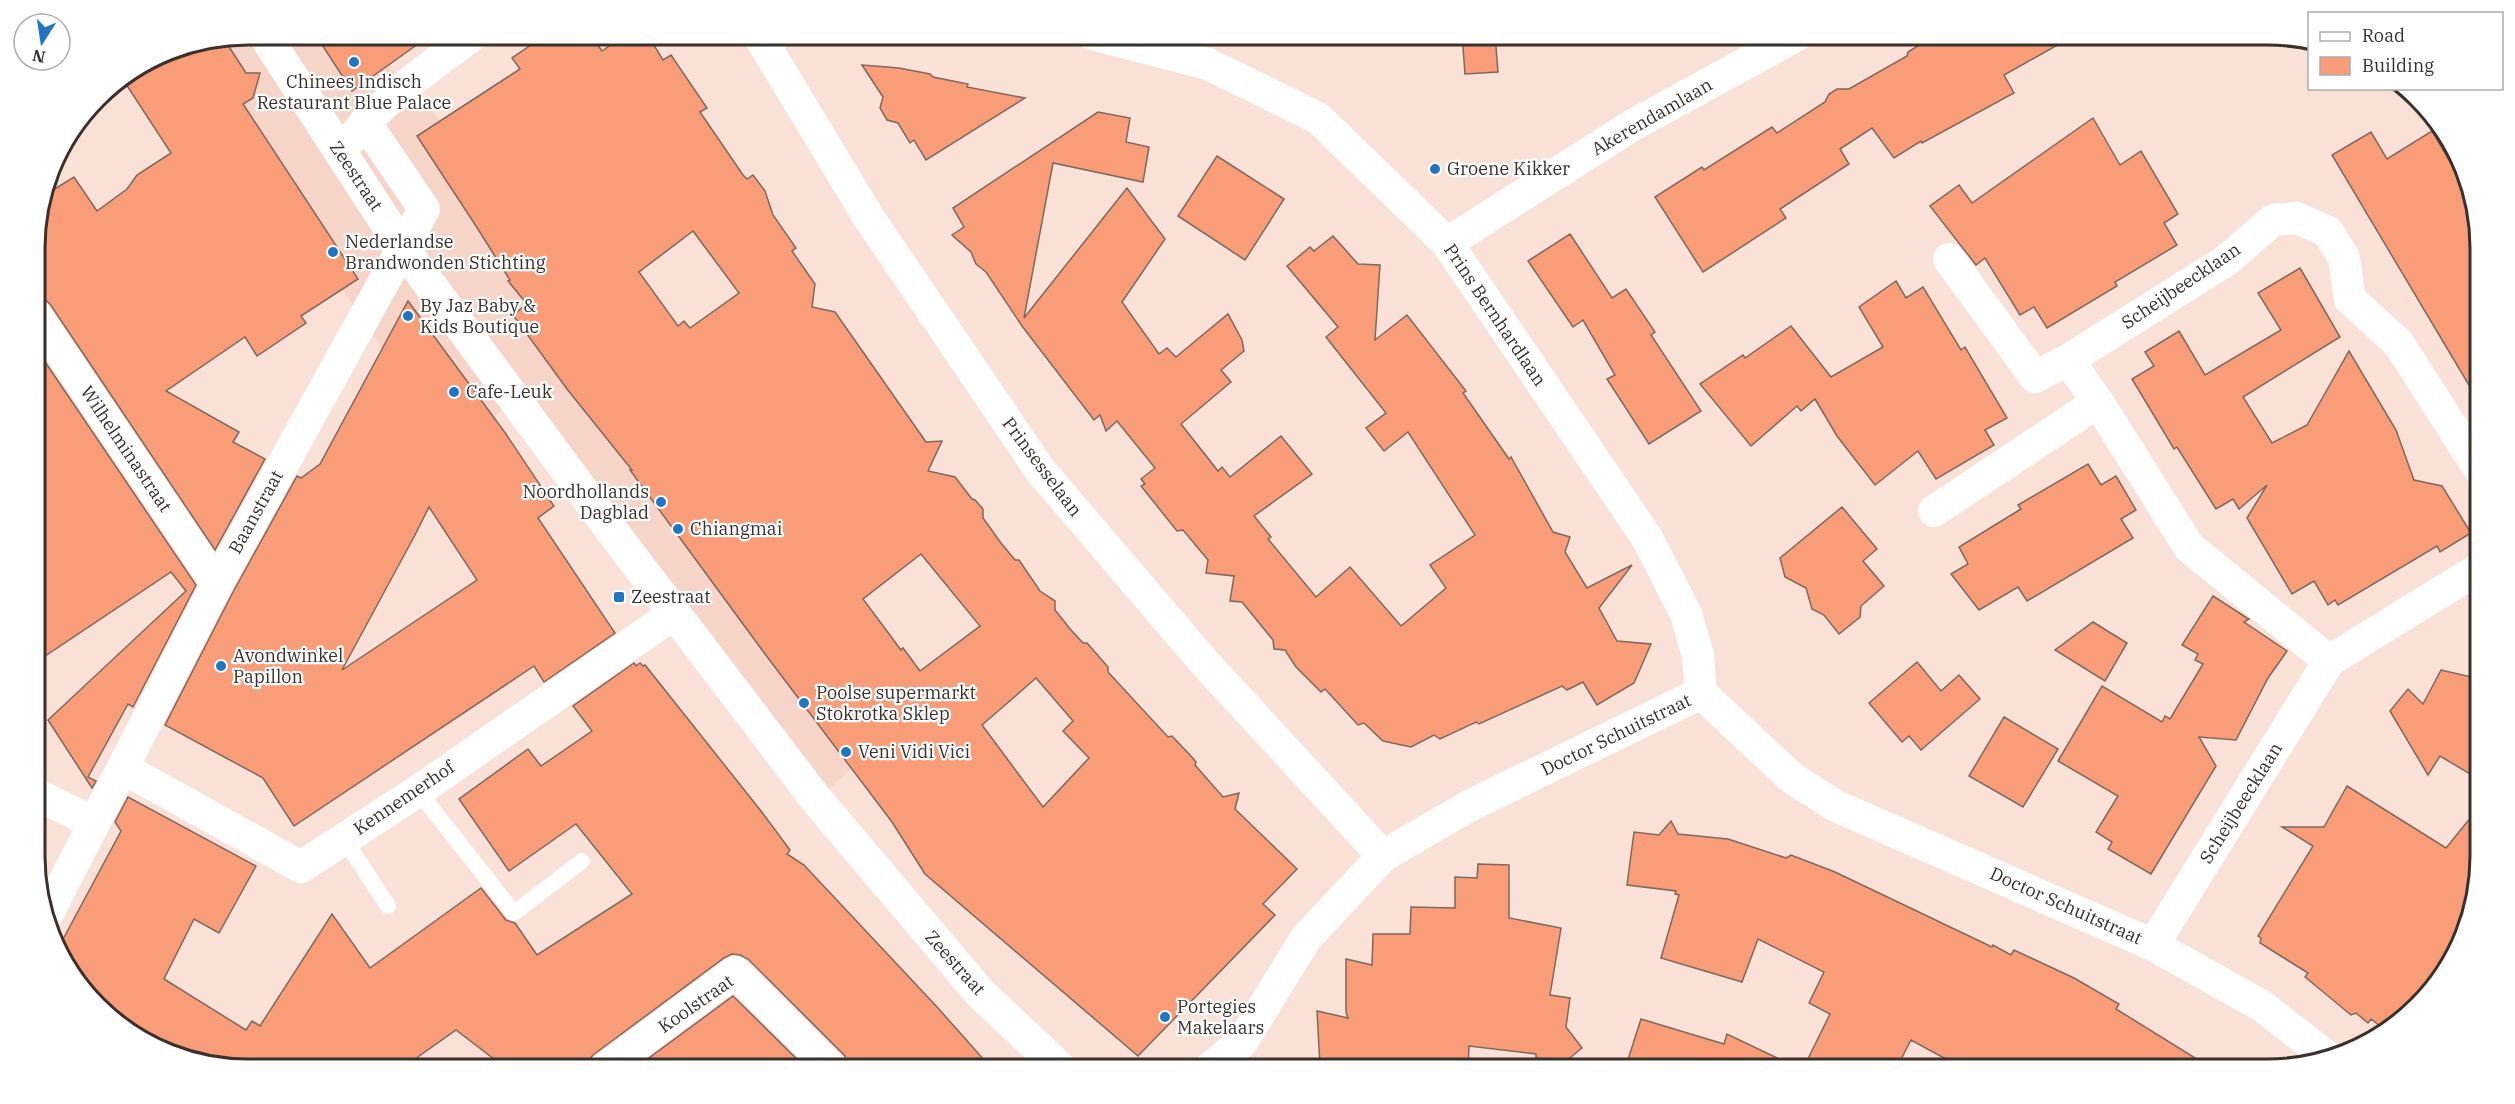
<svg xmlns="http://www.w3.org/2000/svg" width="2515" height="1104" viewBox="0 0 2515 1104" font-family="'IBM Plex Serif',serif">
<rect width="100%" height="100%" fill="#fae1d7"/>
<!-- built -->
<path fill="#f6d4c8" d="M248 35H364L373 49 482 165 876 747 831 787 815 798 514 399 494 417 428 414 237 138 183 47Z"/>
<!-- building -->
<g fill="#f99c78" stroke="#7e685f" stroke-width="1.5" fill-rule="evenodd">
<path d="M315 34H432L352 91Z"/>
<path d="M547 34H590L602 51 626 34H647L663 60 671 55 707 108 700 112 743 175 747 179 753 175 765 191 773 215 796 248 792 251 815 284 812 307 835 312 926 442 942 441 928 471 955 477 972 499 975 500 983 509V518L1001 543 1015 560H1019L1040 591 1055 601V610L1071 630 1083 643H1087L1108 667V672L1168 737 1172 736 1190 755 1196 762 1195 765 1223 797 1239 793 1235 809 1297 869 1263 904 1275 915 1138 1056 925 874 892 822 765 654 630 470H632L567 389 513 315 527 304 508 281 510 280 476 226 417 136 520 69 512 58ZM693 231 739 293 690 328 684 321 678 326 639 272ZM921 554 980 626 920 671 903 648 901 650 863 599ZM1036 678 1073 721 1063 731 1089 758 1043 807 982 725Z"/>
<path d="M1462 34H1495L1498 72 1465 74Z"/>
<path d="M1937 34H2077L2004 75 2014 93 1922 143 1921 141 1894 158 1872 128 1840 149 1849 164 1780 209 1786 218 1703 272 1655 197 1702 167 1704 170 1772 127 1777 133 1825 102 1829 94 1837 89H1849L1907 56 1908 52Z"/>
<path d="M224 39 246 73H260L253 98 243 104 358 279 301 316 306 323 257 356 245 337 166 391 239 432 233 442 265 459 215 550 50 304 43 298 35 296V234L45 195 74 177 97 211 127 189 137 175 171 153 122 78 166 51Z"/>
<path d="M862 65 899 68 930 74 933 77 968 84 967 87 1025 98 926 160 914 140 910 143 898 123 887 120 880 108 883 97Z"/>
<path d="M1098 112 1130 118 1126 142 1149 147 1143 182 1053 163 1024 318 1127 188 1165 239 1122 302 1159 354 1167 348 1176 357 1228 314 1242 340 1244 351 1221 370 1231 382 1181 424 1218 471 1222 467 1230 477 1281 436 1312 474 1254 516 1271 537 1268 539 1316 597 1350 567 1401 626 1446 588 1430 565 1475 535 1408 432 1384 451 1366 428 1386 413 1326 337 1338 327 1287 266 1310 247 1314 251 1333 236 1358 264 1380 265 1375 340 1407 315 1466 391 1463 393 1509 459 1511 457 1553 532 1570 537 1565 552 1587 588 1632 565 1599 608 1617 641 1651 644 1634 683 1597 705 1583 682 1567 690 1562 686 1479 724 1476 722 1440 739 1434 735 1411 747 1383 741 1364 723 1358 725 1325 689 1321 692 1296 667 1285 650 1274 649 1273 640 1242 602 1230 601 1234 576 1206 573 1208 560 1183 530 1177 531 1141 486 1145 484 1141 479 1155 468 1117 421 1106 431 1100 415 1094 420 1022 326 986 272 976 264 971 252 952 235 964 227 953 208Z"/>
<path d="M2093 118 2120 165 2141 151 2178 214 2164 223 2177 245 2115 282 2117 286 2047 328 2034 307 2020 315 1985 258 1976 265 1930 206 1959 185 1972 203Z"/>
<path d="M2432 131 2465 187 2479 220V402L2332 155 2371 132 2387 159Z"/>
<path d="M1217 156 1284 199 1245 260 1178 216Z"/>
<path d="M1570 234 1612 298 1626 289 1655 332 1651 335 1701 411 1649 444 1607 379 1615 375 1583 320 1573 327 1528 261Z"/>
<path d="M2300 268 2340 337 2243 397 2272 443 2307 425 2349 351 2396 430 2414 480 2442 486 2471 533 2440 552 2437 546 2338 605 2335 600 2328 605 2314 581 2292 594 2247 518 2267 485 2239 509 2233 499 2216 509 2177 447 2174 449 2132 379 2154 366 2145 352 2179 331 2205 375 2281 330 2258 293Z"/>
<path d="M1896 281 1906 298 1923 287 1961 350 1965 347 2007 418 1985 430 1994 445 1936 479 1918 451 1875 485 1837 436 1815 399 1801 411 1797 406 1751 446 1700 384 1743 355 1745 358 1791 326 1831 377 1883 347 1859 307Z"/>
<path d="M408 301 506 434 554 506 538 518 615 633 544 682 534 666 294 826 263 778 165 725 233 592 297 476 301 478 320 464ZM429 507 477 580 342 670 415 535Z"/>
<path d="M35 347 196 585 133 707 128 704 88 777 96 781 92 788 48 720 186 591 171 572 36 662Z"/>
<path d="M2088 464 2101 485 2116 476 2136 510 2121 519 2133 538 2027 601 2018 587 1979 610 1951 574 1968 564 1959 547 2021 509 2018 505Z"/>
<path d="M1842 507 1877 549 1863 561 1884 586 1861 606 1860 617 1839 634 1824 615 1812 609 1806 588 1785 577 1780 558Z"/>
<path d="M2213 596 2247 618 2249 619 2244 622 2287 651 2268 678 2236 740 2199 737 2216 766 2151 874 2108 849 2112 842 2096 832 2118 796 2058 761 2102 686 2162 722 2165 716 2170 719 2203 664 2195 660 2198 654 2182 645Z"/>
<path d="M2093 622 2127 643 2105 681 2055 650Z"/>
<path d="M1917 662 1941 691 1959 675 1980 699 1921 750 1909 736 1902 742 1869 703Z"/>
<path d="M634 663 636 666 640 663 643 666 645 665 761 811 790 850 787 854 804 865 938 1008 992 1069H849L845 1056 748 959 740 955 732 954 724 958 593 1055 588 1061 586 1069H507L456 1030 401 1069 248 1070 166 1053 79 986 61 943 121 831 115 822 128 797 256 866 219 933 194 919 164 979 246 1030 252 1021 260 1026 332 914 370 968 481 888 506 920 515 923 537 955 632 894 576 824 509 871 459 799 528 749 541 766 592 731 573 706Z"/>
<path d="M2441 670 2480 679V780L2440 756 2428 775 2390 711 2408 689 2423 704Z"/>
<path d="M2004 717 2058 749 2023 807 1969 776Z"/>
<path d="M2347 786 2446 848 2480 806V857L2464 938 2397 1026 2386 1031 2371 1019 2368 1023 2356 1013 2351 1015 2305 977 2308 973 2260 943 2261 938 2258 936 2313 846 2282 827H2324Z"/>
<path d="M1671 821 1678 834 1728 839 1786 858 1791 855 1835 872 1992 947 1993 945 2011 955 2014 950 2074 978 2119 1004 2116 1009 2213 1069H1964L1911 1040 1896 1069H1803L1830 1014 1809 1003 1824 972 1758 939 1742 982 1661 958 1679 895 1675 894 1676 891 1627 885 1634 832 1659 835Z"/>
<path d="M1478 864 1509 865V918L1561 928 1550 995 1570 998 1566 1027 1582 1048 1565 1062 1536 1058V1054L1469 1046 1468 1069 1415 1059 1374 1060V1067L1320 1066 1317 1011 1348 1018 1346 1012V959L1372 965 1373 934H1410L1411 907 1455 908V877L1477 878Z"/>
<path d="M733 996 807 1069H634Z"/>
<path d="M1641 1019 1724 1044 1727 1034 1800 1069H1625Z"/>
</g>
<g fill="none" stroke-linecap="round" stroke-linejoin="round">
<!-- path -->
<path stroke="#b5a29a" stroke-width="4" stroke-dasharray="3 4.5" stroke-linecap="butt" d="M1097 1061 1108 1069"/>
<!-- service -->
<g stroke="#fff" stroke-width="16">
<path d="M418 791 514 913 582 861"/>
<path d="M344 839 388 906"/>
</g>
<!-- minor -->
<g stroke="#fff" stroke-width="32">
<path d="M758 34 869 218 1040 470 1204 662 1383 856"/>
<path d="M1092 34 1208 64 1318 118 1447 243 1647 538 1686 614 1698 656 1701 693"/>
<path d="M352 138C386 97 431 66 474 34"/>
<path d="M1447 243 1633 125 1799 34"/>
<path d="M1949 259 2035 377 2068 360 2098 402 2189 547 2329 661"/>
<path d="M35 314 217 584"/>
<path d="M2068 360 2227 260 2273 220 2297 218 2328 232 2344 258 2350 299 2399 344 2479 469"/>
<path d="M1934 511 2098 402"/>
<path d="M1701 693 1792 778 1836 806 2153 945 2262 1006 2330 1059"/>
<path d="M123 768 301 867 418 791 675 613"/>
<path d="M36 794 94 823"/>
<path d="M48 913 217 584 424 209 365 122"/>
<path d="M2153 945 2329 661 2480 568"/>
<path d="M604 1069 735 972 832 1069"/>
<path d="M1209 1069 1242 1042 1306 938 1383 856 1469 806 1701 693"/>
</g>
<!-- tertiary -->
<path stroke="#fff" stroke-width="33" d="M264 34 402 247 615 535 815 798 980 993 1061 1069"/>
</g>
<!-- markers -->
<g fill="#1f76c3" stroke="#fff" stroke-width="2">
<circle cx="354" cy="62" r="6"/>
<circle cx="1435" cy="169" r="6"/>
<circle cx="333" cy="252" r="6"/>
<circle cx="408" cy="316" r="6"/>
<circle cx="454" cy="392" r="6"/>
<circle cx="661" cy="502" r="6"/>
<circle cx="678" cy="529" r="6"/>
<rect x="613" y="591" width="12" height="12" rx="3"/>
<circle cx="221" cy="666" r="6"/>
<circle cx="804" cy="703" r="6"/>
<circle cx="846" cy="752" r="6"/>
<circle cx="1165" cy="1017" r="6"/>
</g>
<g text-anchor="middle" stroke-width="4.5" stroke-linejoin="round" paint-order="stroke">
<!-- poi labels -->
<g font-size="18" fill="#3a312d" stroke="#fff" text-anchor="start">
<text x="354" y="88" text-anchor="middle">Chinees Indisch<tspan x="354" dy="21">Restaurant Blue Palace</tspan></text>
<text x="1447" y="175">Groene Kikker</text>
<text x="345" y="248">Nederlandse<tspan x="345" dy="21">Brandwonden Stichting</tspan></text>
<text x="420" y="312">By Jaz Baby &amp;<tspan x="420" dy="21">Kids Boutique</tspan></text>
<text x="466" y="398">Cafe-Leuk</text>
<text x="649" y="498" text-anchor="end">Noordhollands<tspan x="649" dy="21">Dagblad</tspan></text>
<text x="690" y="535">Chiangmai</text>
<text x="631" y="603">Zeestraat</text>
<text x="233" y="662">Avondwinkel<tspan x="233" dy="21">Papillon</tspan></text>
<text x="816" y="699">Poolse supermarkt<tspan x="816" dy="21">Stokrotka Sklep</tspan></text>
<text x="858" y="758">Veni Vidi Vici</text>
<text x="1177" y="1013">Portegies<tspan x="1177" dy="21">Makelaars</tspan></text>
</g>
<!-- street labels -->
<g font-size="18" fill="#3a312d" stroke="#fff">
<text transform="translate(1652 117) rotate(-30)" y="6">Akerendamlaan</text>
<text transform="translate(356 176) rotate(56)" y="6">Zeestraat</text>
<text transform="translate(2181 286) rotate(-34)" y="6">Scheijbeecklaan</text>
<text transform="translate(1495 315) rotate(56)" y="6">Prins Bernhardlaan</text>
<text transform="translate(126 449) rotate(56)" y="6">Wilhelminastraat</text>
<text transform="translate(1042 467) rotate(53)" y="6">Prinsesselaan</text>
<text transform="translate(256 512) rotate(-61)" y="6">Baanstraat</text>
<text transform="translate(1616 735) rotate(-26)" y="6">Doctor Schuitstraat</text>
<text transform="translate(404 798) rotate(-34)" y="6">Kennemerhof</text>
<text transform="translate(2241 803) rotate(-58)" y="6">Scheijbeecklaan</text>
<text transform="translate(2066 906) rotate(24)" y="6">Doctor Schuitstraat</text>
<text transform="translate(955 963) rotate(48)" y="6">Zeestraat</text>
<text transform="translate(696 1004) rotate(-35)" y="6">Koolstraat</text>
</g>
</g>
<!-- crop -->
<path d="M0 0H2515V1104H0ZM248 45H2267A203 203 0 0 1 2470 248V856A203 203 0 0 1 2267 1059H248A203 203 0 0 1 45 856V248A203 203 0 0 1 248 45Z" fill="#fff" fill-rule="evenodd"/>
<path fill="none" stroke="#3a312d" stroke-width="3" d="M248 45H2267A203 203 0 0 1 2470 248V856A203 203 0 0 1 2267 1059H248A203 203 0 0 1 45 856V248A203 203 0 0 1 248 45Z"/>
<!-- legend -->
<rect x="2308" y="12" width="195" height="78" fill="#ffffff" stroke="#b0adab" stroke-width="1.5"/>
<rect x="2320" y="32" width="30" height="9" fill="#ffffff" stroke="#b0adab" stroke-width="1.5"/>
<text x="2362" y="42" font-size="18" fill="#3a312d">Road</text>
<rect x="2320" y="57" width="30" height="18" fill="#f99c78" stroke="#b0adab" stroke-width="1.5"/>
<text x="2362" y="72" font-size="18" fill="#3a312d">Building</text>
<!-- north arrow -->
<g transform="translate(42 42) rotate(192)"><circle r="28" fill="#ffffff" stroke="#b0adab" stroke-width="1.5"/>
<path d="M0-4.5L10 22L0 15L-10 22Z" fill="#1f76c3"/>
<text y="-9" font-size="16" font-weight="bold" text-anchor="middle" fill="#3a312d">N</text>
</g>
</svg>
